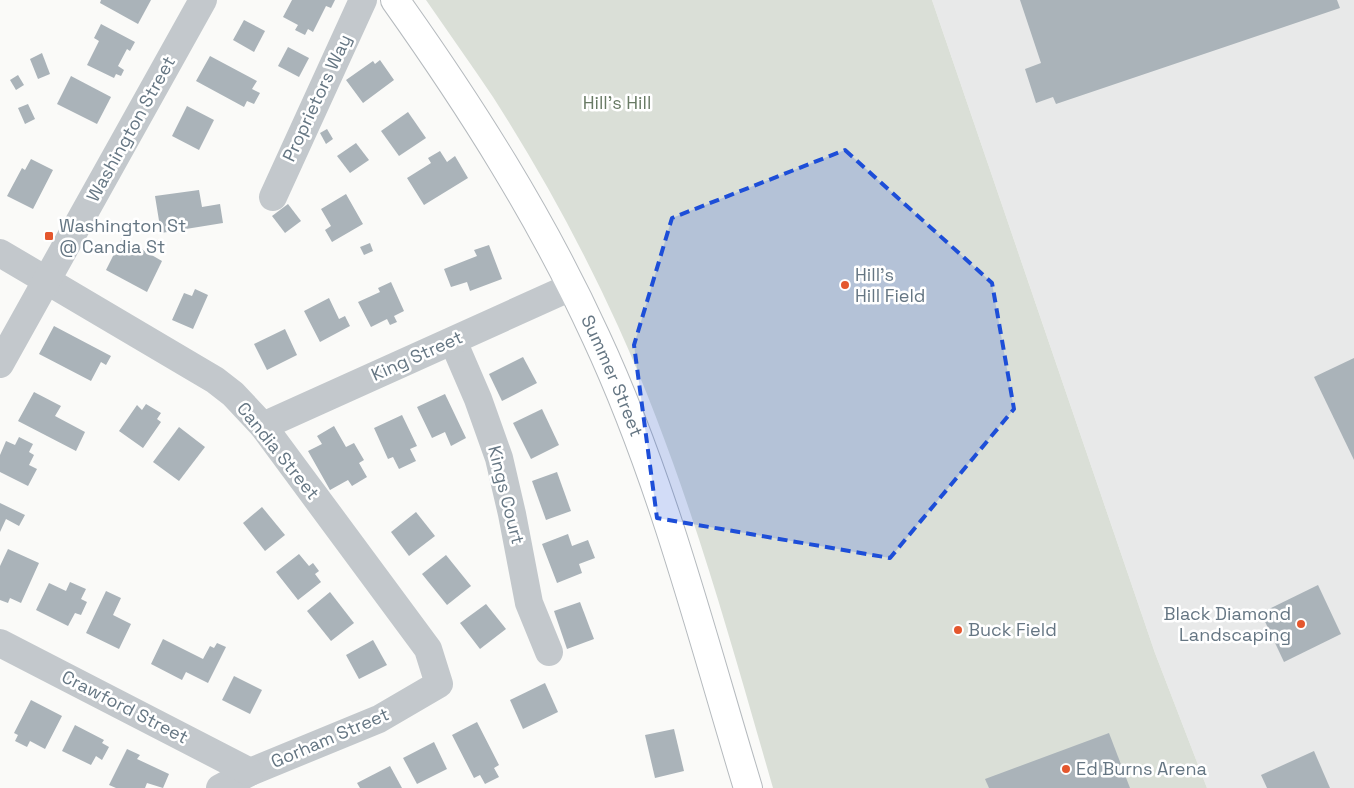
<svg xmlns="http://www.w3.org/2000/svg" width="1354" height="788" viewBox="0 0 1354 788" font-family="'Space Grotesk',sans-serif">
<rect width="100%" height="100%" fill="#fafaf8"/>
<!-- built -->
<path fill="#e8e9e9" d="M932 0H1354V788H1207L1155 653Z"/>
<!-- green -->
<path fill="#dadfd7" d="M426 0H932L1155 653 1207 788H773C728 632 685 474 618 326 582 247 540 170 493 97 471 64 448 32 426 0Z"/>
<!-- building -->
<g fill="#aab3b9">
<path d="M101 0H151L138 24 100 3Z"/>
<path d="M292 0H335L331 8 326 6 313 32 308 29 305 35 295 30 298 25 283 17Z"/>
<path d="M1020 0H1337L1340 8 1056 104 1053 97 1036 103 1025 69 1041 63Z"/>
<path d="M244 20 265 31 254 52 233 40Z"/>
<path d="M101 24 135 42 130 51 127 49 118 66 124 70 121 76 116 74 114 78 87 65 99 41 94 38Z"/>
<path d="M288 47 309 58 299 77 278 66Z"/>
<path d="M42 53 50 74 38 79 30 59Z"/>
<path d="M210 56 257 81 252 89 260 93 254 104 247 101 244 107 196 81Z"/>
<path d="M380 60 394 80 363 103 346 80 373 61 375 64Z"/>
<path d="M18 75 24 85 16 90 10 80Z"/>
<path d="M71 76 111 97 97 124 57 104Z"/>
<path d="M28 104 35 119 25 124 18 108Z"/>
<path d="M187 106 214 120 199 150 172 136Z"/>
<path d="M408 112 426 138 399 156 381 131Z"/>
<path d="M327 129 333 139 326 144 320 133Z"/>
<path d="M356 143 369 160 350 173 337 156Z"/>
<path d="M440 151 447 162 455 156 468 178 424 205 407 178 431 163 428 158Z"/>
<path d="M31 159 53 170 33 209 7 196 22 168 25 170Z"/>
<path d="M199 190 202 207 220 204 223 223 161 233 155 196Z"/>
<path d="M346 194 363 224 332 242 325 230 331 226 321 209Z"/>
<path d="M288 204 301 221 285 233 272 216Z"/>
<path d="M122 238 162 261 147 292 106 270Z"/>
<path d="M370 243 373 251 364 255 360 247Z"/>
<path d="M489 245 502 279 470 291 467 282 451 287 444 269 477 256 474 250Z"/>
<path d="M391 282 404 311 394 316 397 322 390 325 387 319 371 327 358 302 380 292 378 288Z"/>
<path d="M195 289 208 295 193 329 172 320 184 293 192 296Z"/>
<path d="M329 298 339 319 345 316 350 326 320 342 304 311Z"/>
<path d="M54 326 111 356 106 365 101 362 91 381 39 354Z"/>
<path d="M285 329 297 355 267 370 254 344Z"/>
<path d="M523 357 537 383 502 401 489 374Z"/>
<path d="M1354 358V460L1314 377Z"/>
<path d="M34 392 61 406 55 416 85 432 76 451 18 421Z"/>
<path d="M445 394 466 438 451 446 445 432 432 438 417 407Z"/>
<path d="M146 404 161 413 157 419 161 422 143 448 119 431 137 405 142 410Z"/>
<path d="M542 409 559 445 531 459 513 423Z"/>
<path d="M402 415 417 446 410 449 416 461 399 469 393 457 388 459 374 428Z"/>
<path d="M334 426 346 447 354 443 364 460 359 463 367 477 352 486 348 480 330 490 308 451 322 444 317 436Z"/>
<path d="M179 427 205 447 179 481 153 462Z"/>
<path d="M19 437 33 444 29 452 34 455 29 465 37 469 28 486 0 472V455L6 441 15 445Z"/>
<path d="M557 472 571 511 546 520 532 481Z"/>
<path d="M0 503 25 515 19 526 6 519 0 532Z"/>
<path d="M262 507 285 535 265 551 243 523Z"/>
<path d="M416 512 435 536 409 556 391 532Z"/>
<path d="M568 534 572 546 588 540 595 558 579 564 582 573 557 583 542 544Z"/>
<path d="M8 549 39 563 21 603 10 598 8 603 0 600V566Z"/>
<path d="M299 554 309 566 313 563 319 571 315 574 321 582 298 600 276 572Z"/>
<path d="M446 555 471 586 447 605 422 574Z"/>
<path d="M70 582 86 589 81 599 87 602 81 615 75 613 68 626 36 610 49 583 66 591Z"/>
<path d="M1318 585 1341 634 1284 662 1261 613Z"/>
<path d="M106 591 121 598 113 615 131 624 119 649 86 633Z"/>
<path d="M330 592 354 623 331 641 307 611Z"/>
<path d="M580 602 594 639 567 649 554 611Z"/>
<path d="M486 604 506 629 480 649 460 623Z"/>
<path d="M163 639 203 659 210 646 214 648 217 643 226 647 208 683 186 672 182 680 151 664Z"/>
<path d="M373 640 387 665 359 679 346 655Z"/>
<path d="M234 676 262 690 250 714 222 700Z"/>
<path d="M545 683 558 712 523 729 510 700Z"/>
<path d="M31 700 62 716 45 749 30 741 27 747 15 741 18 735 14 733Z"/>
<path d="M477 722 499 765 494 768 499 777 485 784 480 775 474 778 452 735Z"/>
<path d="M75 725 104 740 102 743 109 747 102 760 96 756 91 765 62 751Z"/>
<path d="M674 729 684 771 655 778 645 735Z"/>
<path d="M1109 733 1130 788H989L985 779Z"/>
<path d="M434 742 447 769 417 784 403 758Z"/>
<path d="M127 749 140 755 137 759 169 774 163 788 147 783 145 788H116L109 785Z"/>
<path d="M1314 751 1330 788H1267L1261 775Z"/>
<path d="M390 766 402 788H360L357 783Z"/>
</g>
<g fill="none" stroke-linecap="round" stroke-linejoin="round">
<defs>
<g id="major">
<path id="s1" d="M395 0C471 107 541 217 596 337 663 481 702 637 748 788"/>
</g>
</defs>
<!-- major casing -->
<use href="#major" stroke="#b5babe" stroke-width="30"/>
<!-- minor -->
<g stroke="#c3c8cc" stroke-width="28">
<path d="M273 197 363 0"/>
<path d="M0 253 215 380 233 394 263 426 428 649 439 684 379 719 250 772 220 788"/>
<path d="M453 341 478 399 499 458 512 514 529 603 549 652"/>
<path d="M0 364 203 0"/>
<path d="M263 426 571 287"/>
<path d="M0 643 250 772"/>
</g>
<!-- major -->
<use href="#major" stroke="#fff" stroke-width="28"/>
</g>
<!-- marked area -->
<path fill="#1d4ed8" fill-opacity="0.2" stroke="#1d4ed8" stroke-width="4" stroke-dasharray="10 6" stroke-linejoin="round" d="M845 150 992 283 1014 409 890 558 657 518 634 345 672 218Z"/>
<!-- markers -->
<g fill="#e4572e" stroke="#fff" stroke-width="2">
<rect x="44" y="231" width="10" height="10" rx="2.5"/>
<circle cx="845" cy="285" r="5"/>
<circle cx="1301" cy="624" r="5"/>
<circle cx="958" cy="630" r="5"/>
<circle cx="1066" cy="769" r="5"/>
</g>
<g text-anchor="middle" stroke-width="5" stroke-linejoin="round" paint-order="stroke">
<!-- street labels -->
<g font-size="18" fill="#657683" stroke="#fff">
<text transform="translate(317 98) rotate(-65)" y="6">Proprietors Way</text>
<text transform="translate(131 129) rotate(-61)" y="6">Washington Street</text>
<text transform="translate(417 356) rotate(-24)" y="6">King Street</text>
<text dy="6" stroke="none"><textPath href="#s1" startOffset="435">Summer Street</textPath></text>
<text transform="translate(278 451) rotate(51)" y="6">Candia Street</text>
<text transform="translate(506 495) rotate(76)" y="6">Kings Court</text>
<text transform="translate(125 707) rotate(27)" y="6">Crawford Street</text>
<text transform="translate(330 738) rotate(-23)" y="6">Gorham Street</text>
</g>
<!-- park labels -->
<g font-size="18" fill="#687a64" stroke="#fff">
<text x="617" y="109">Hill's Hill</text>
</g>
<!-- poi labels -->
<g font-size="18" fill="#657683" stroke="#fff" text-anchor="start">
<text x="59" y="232">Washington St<tspan x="59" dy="21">@ Candia St</tspan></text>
<text x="855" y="281">Hill's<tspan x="855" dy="21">Hill Field</tspan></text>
<text x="1291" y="620" text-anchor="end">Black Diamond<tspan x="1291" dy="21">Landscaping</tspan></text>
<text x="968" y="636">Buck Field</text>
<text x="1076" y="775">Ed Burns Arena</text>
</g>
</g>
</svg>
